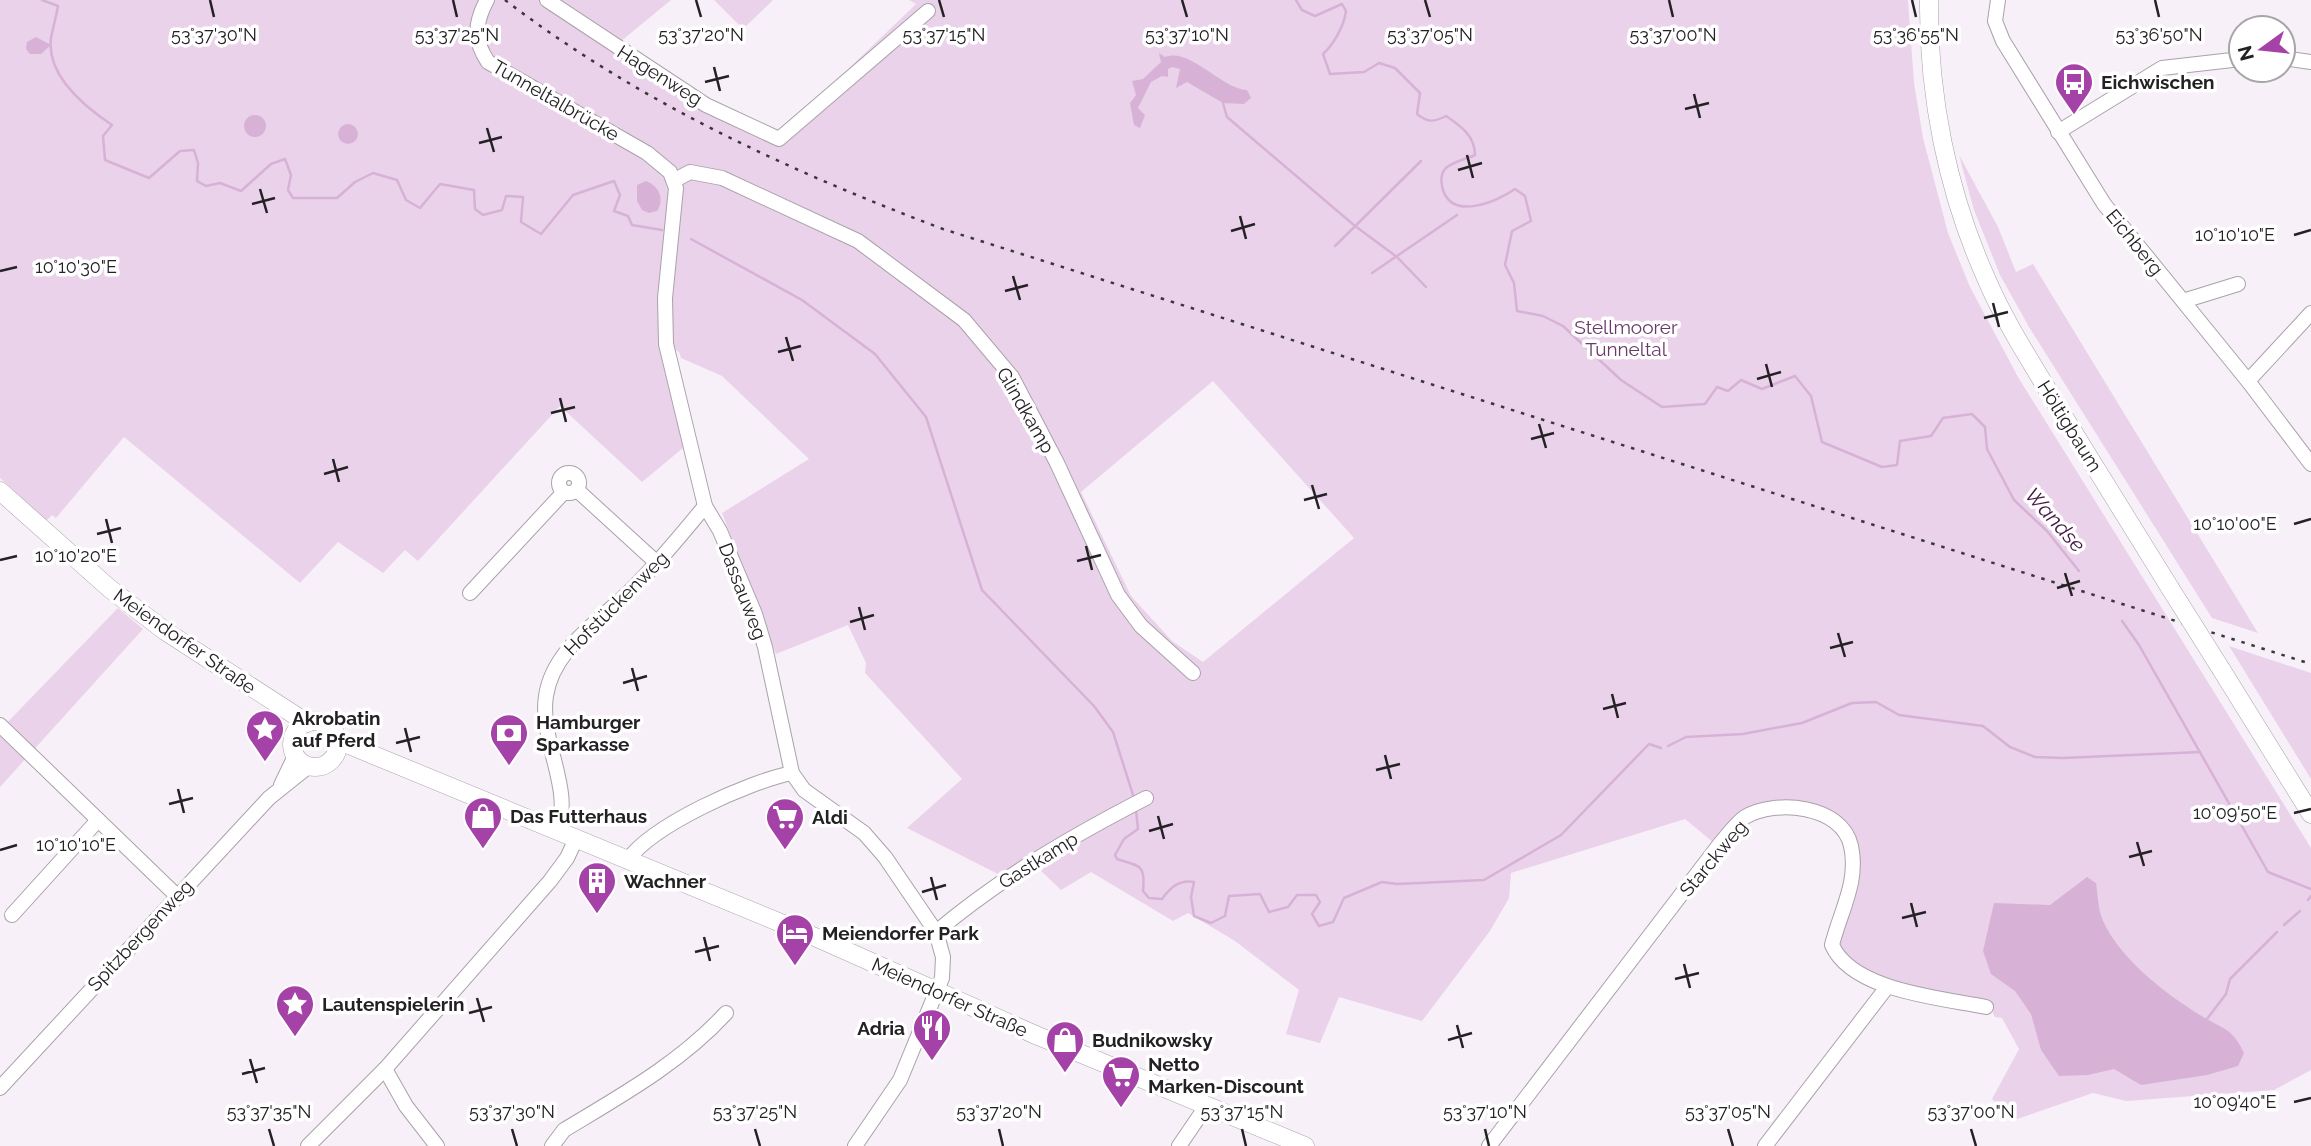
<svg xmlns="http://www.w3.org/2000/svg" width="2311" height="1146" viewBox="0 0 2311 1146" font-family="Raleway,sans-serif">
<rect width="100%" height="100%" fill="#f8f0f8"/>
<!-- green -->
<g fill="#ead2ea" fill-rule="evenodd">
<path d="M0 0H671L620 42 755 136 771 143 916 4 909 0H1908L1914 83 1923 138 1948 233 1970 287 2018 377 2311 848V1070L2274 1090 2126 1101 2093 1093 2014 1120 1992 1099 2019 1049 2002 1018 1995 1017 1989 1005 1888 981 1858 968 1836 944 1854 892 1839 821 1777 803 1714 843 1685 819 1511 873 1509 898 1490 931 1422 1021 1339 997 1320 1043 1286 1034 1299 990 1235 941 1188 913 1173 921 1091 872 1061 890 1037 867 1020 863 998 874 907 828 962 779 865 673 866 663 848 625 776 654 722 513 809 459 722 376 681 358 679 352 660 341 683 448 642 482 560 406 418 561 405 550 383 573 338 542 300 583 124 437 56 518 52 515 46 521 0 478ZM1213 381 1354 538 1203 662 1172 641 1131 596 1081 492Z"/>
<path d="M714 0H773L743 29Z"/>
<path d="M1959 155 1998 227 2016 272 2033 264 2258 633 2212 618 2029 327 2000 275 1974 210Z"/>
<path d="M118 608 143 629 0 787V730Z"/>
<path d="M2229 646 2311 673V779Z"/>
</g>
<!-- water -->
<g fill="#d7b2d6">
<path d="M36 37 51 45 41 54H30L26 49 27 42Z"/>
<path d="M1159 53 1165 57C1190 47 1220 88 1247 90L1251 98 1244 104 1223 103 1187 82 1176 88 1180 69 1172 67 1168 69V77L1162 76 1151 82 1138 108 1145 115 1140 128 1134 125 1130 103 1136 95 1132 81 1143 79 1161 62Z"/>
<circle cx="255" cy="126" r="11"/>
<circle cx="348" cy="134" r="10"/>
<path d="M646 181C659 186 665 199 657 211L649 213 642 210 637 201V185Z"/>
<path d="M2087 877 2096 883C2098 897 2098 912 2105 925 2124 962 2166 994 2200 1015 2222 1029 2232 1027 2244 1053L2238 1066 2207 1075 2141 1085 2114 1069 2088 1075 2059 1076 2041 1050 2031 1014 2015 991 1991 974 1983 951 1994 903 2050 905Z"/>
</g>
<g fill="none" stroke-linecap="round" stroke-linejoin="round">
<!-- stream -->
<g stroke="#d7b2d6" stroke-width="2.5">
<path d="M42 0 58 6C56 17 53 28 51 38 46 76 85 107 112 125L103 136 105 160 149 178 180 151 194 150 198 163 197 181 206 186 220 183 241 191 271 164 285 159 291 175 288 190 293 198H337L355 182 373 173 397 180 406 200 420 208 440 184 474 190 475 209 483 215 502 210 506 196 523 197 521 222 541 234 573 195 614 181 620 195 614 211 628 216 632 225 662 230"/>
<path d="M1296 0 1302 10 1315 16 1342 4 1346 11C1344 26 1334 44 1323 54L1330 74 1364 72 1379 63 1395 68 1420 93 1417 114C1428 123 1434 122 1446 116 1461 126 1475 136 1475 155 1466 159 1451 162 1445 169 1440 175 1441 183 1443 190 1453 221 1498 201 1515 189L1525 196 1531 221 1512 231 1505 265 1514 283 1517 311 1543 316 1563 326 1621 380 1662 407 1705 404 1717 387 1728 391 1741 380 1762 389 1795 376 1811 396 1822 442 1882 467 1897 465 1900 441 1931 436 1943 418 1972 414 1985 427 1987 449 2014 500 2047 531 2079 571"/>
<path d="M1223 103 1227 117 1355 226 1397 257 1426 287"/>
<path d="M691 239 802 300 875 354 926 417 982 590 1094 706 1113 732 1134 798"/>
<path d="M1335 246 1421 161"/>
<path d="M1372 273 1457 215"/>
<path d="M2122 621 2139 645 2268 872 2311 889"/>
<path d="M1668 746 1686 737 1743 734 1802 723 1852 703 1876 702 1899 715 1983 726 2010 747 2035 757 2063 758 2200 752"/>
<path d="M1136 810 1138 829 1124 839 1115 855 1117 859C1138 866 1146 863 1143 891L1149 898 1162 899C1170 887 1180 879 1194 882L1191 897 1194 916 1211 923 1225 916 1229 896 1260 894 1269 912 1288 907 1297 895H1316L1320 902 1312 914 1319 926 1333 922 1344 898 1382 882 1397 884 1484 880 1561 835 1649 744 1661 748"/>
<path d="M2308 900 2311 896"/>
<path d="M2284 925 2300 911"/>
<path d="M2207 1019 2226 994 2230 979 2277 932"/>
</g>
<defs>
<g id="minor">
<path d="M487 0C475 22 473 40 488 62L647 153 670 172 676 188 665 298 666 344 705 506 720 531 755 614 765 647 792 773 804 790 864 833 885 857 936 932 943 957 942 978 900 1080 855 1146"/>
<path d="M547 0 706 105 779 139 928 11"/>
<path d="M1998 0 1995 21 2003 41 2104 204 2248 381 2311 464"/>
<path d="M2283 58 2311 62"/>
<path d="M2058 132 2162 68 2241 59"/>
<path d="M675 180 690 172 722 178 858 241 964 320 1012 377 1057 463 1118 595 1141 626 1193 673"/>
<path d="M2183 301 2238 284"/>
<path d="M2248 381 2311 313"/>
<circle cx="569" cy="483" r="10"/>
<path d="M577 490 657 563"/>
<path d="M470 593 564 492"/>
<path d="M0 725 176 895"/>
<path d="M281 785 295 756"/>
<path d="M557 831C574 789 539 741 546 696 553 647 604 619 635 586 660 561 682 534 705 506"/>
<path d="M627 861C652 825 748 782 792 773"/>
<path d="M12 915 98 820"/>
<path d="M936 932C1000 878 1072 836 1146 798"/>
<path d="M385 1069 406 1106 437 1146"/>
<path d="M0 1088 269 798 309 766"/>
<path d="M308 1146 385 1069 550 881 567 858 576 839"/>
<path d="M552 1146 564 1130C622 1095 680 1063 726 1013"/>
<path d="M1179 1146 1207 1105"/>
<path d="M1489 1146 1719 845C1727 836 1735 824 1745 817 1775 799 1842 805 1851 846 1859 882 1840 912 1832 945 1852 991 1942 998 1986 1007"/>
<path d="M1765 1146 1887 987"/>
</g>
<g id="major">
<path d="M1929 0C1928 95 1947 191 1986 278 2006 325 2035 368 2061 412 2097 471 2134 529 2170 588"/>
<path d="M0 491 109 588 165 631 307 723"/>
<path d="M2221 669 2311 814"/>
<circle cx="315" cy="744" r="23"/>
<path d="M337 740 815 937 1038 1036 1305 1146"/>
</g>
</defs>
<!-- minor casing -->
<use href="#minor" stroke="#a9a2a9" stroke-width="16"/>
<!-- major casing -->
<use href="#major" stroke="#a9a2a9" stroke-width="19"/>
<!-- minor -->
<use href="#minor" stroke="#fff" stroke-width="14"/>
<!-- major -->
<use href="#major" stroke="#fff" stroke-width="18"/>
<!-- rail -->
<path stroke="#3a363a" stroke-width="2.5" stroke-dasharray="3.5 7" stroke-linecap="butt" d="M505 0C637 101 789 171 943 229L2311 664"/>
<defs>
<path id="major-bridge" d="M2170 588 2221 669"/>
</defs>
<!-- major-bridge casing -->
<use href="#major-bridge" stroke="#a9a2a9" stroke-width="19" stroke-linecap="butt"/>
<!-- major-bridge -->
<use href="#major-bridge" stroke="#fff" stroke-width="18"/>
</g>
<!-- ticks -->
<path fill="none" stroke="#242124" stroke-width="2.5" d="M210 0 214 17M453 0 457 17M696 0 701 17M939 0 944 17M1182 0 1187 17M1425 0 1430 17M1669 0 1673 17M1912 0 1916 17M2155 0 2159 17M714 67 720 91M705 82 729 76M1694 94 1700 118M1685 109 1709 103M487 128 494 152M479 143 502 137M1467 155 1473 178M1458 170 1482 163M260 189 267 213M252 204 275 198M1240 216 1246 239M1231 231 1255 224M2294 235 2311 230M0 271 17 267M1013 276 1020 300M1005 291 1028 285M1993 303 1999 327M1984 318 2008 312M786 337 793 361M778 352 801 346M1766 364 1772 387M1757 379 1781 372M560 398 566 422M551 413 575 407M1539 424 1546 448M1531 439 1554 433M333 459 339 482M324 474 348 467M1312 485 1319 509M1304 500 1327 494M106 519 112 543M2294 524 2311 519M97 534 121 528M1086 546 1092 570M0 560 17 556M1077 561 1101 555M2065 573 2072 596M2057 588 2080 581M859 607 865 630M850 622 874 615M1838 633 1845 657M1830 648 1853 642M632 668 638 691M623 683 647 676M1612 694 1618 718M1603 709 1626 703M405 728 411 752M396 743 420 737M1385 755 1391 779M1376 770 1400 764M178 789 184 813M169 804 193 798M2294 813 2311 809M1158 816 1164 839M1149 831 1173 824M2137 842 2144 866M0 850 17 845M2129 857 2152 851M931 877 937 900M922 892 946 885M1911 903 1917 927M1902 918 1926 912M704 937 710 961M695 952 719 946M1684 964 1690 988M1675 979 1699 973M477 998 484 1022M469 1013 492 1007M1457 1025 1463 1048M1448 1040 1472 1033M250 1059 257 1083M242 1074 265 1068M2294 1102 2311 1098M269 1129 274 1146M512 1129 517 1146M755 1129 760 1146M999 1129 1003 1146M1242 1129 1246 1146M1485 1129 1489 1146M1728 1129 1733 1146M1971 1129 1976 1146"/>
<!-- icons -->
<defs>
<symbol id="bus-pin" viewBox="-11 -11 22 30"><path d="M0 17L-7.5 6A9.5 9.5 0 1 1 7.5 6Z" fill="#a542a8" stroke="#fff"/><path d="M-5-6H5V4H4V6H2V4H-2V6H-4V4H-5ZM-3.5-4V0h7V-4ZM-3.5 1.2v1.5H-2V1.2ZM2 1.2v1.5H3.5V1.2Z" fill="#fff"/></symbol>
<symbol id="sight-pin" viewBox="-11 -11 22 30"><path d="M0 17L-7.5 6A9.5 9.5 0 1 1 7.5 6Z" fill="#a542a8" stroke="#fff"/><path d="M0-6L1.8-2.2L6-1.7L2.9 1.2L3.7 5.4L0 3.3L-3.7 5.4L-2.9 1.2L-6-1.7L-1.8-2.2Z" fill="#fff"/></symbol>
<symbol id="bank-pin" viewBox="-11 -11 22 30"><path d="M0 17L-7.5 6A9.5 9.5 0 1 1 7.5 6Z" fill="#a542a8" stroke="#fff"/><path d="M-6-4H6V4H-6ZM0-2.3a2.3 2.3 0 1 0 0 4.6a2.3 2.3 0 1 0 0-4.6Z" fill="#fff"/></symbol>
<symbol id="shop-pin" viewBox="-11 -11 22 30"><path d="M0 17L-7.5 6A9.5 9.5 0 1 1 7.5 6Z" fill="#a542a8" stroke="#fff"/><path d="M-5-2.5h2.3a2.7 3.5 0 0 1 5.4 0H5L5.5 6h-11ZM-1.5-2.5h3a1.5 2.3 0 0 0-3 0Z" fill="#fff"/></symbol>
<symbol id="supermarket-pin" viewBox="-11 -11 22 30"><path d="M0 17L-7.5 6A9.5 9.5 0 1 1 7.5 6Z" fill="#a542a8" stroke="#fff"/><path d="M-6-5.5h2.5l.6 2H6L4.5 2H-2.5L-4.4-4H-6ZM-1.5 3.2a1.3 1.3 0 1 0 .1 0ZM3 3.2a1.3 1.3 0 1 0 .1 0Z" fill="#fff"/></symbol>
<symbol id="building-pin" viewBox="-11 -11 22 30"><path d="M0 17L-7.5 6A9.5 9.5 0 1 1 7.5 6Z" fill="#a542a8" stroke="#fff"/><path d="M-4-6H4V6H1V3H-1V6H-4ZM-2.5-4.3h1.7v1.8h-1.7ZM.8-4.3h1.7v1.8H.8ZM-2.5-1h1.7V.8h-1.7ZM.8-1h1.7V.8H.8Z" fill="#fff"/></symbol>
<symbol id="hotel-pin" viewBox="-11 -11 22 30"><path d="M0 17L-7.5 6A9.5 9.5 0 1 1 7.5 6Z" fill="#a542a8" stroke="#fff"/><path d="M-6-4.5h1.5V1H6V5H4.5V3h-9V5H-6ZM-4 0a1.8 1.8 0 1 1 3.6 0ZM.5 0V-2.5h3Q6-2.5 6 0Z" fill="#fff"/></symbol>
<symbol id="restaurant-pin" viewBox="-11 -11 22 30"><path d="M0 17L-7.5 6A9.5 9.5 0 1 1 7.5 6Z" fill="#a542a8" stroke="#fff"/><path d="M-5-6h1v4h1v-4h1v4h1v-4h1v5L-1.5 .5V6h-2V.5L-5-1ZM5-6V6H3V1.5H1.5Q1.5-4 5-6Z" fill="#fff"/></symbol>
</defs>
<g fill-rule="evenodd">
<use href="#bus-pin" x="2052" y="60" width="44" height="60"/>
<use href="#sight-pin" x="243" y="707" width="44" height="60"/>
<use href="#bank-pin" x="487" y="711" width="44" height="60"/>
<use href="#shop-pin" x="461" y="794" width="44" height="60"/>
<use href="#supermarket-pin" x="763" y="795" width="44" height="60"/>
<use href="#building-pin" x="575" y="859" width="44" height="60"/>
<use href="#hotel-pin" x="773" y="911" width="44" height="60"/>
<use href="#sight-pin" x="273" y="982" width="44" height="60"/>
<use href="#restaurant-pin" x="910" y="1006" width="44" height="60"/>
<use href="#shop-pin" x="1043" y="1018" width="44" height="60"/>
<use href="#supermarket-pin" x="1099" y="1053" width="44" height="60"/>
</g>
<g text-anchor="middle" stroke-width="7" stroke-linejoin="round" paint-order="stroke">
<!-- street labels -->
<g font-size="19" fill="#242124" stroke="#fff">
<text transform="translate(660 75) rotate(32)" y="7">Hagenweg</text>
<text transform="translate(556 100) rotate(30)" y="7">Tunneltalbrücke</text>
<text transform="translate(2135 242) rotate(51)" y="7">Eichberg</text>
<text transform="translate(1026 410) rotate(60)" y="7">Glindkamp</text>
<text transform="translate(2070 426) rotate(58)" y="7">Höltigbaum</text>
<text transform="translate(743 591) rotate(69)" y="7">Dassauweg</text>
<text transform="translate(616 603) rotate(-45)" y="7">Hofstückenweg</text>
<text transform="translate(185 641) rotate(35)" y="7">Meiendorfer Straße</text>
<text transform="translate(1713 858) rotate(-50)" y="7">Starckweg</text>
<text transform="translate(1038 860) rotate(-32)" y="7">Gastkamp</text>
<text transform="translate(140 935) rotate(-47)" y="7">Spitzbergenweg</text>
<text transform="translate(950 997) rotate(24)" y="7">Meiendorfer Straße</text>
</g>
<!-- poi labels -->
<g font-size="19" font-weight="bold" fill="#242124" stroke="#fff" text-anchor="start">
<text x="2101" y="89">Eichwischen</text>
<text x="292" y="725">Akrobatin<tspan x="292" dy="22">auf Pferd</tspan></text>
<text x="536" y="729">Hamburger<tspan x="536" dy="22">Sparkasse</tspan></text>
<text x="510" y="823">Das Futterhaus</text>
<text x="812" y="824">Aldi</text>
<text x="624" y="888">Wachner</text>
<text x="822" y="940">Meiendorfer Park</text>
<text x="322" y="1011">Lautenspielerin</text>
<text x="905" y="1035" text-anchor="end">Adria</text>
<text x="1092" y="1047">Budnikowsky</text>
<text x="1148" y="1071">Netto<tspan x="1148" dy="22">Marken-Discount</tspan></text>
</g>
<!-- park labels -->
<g font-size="19" fill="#683969" stroke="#fff">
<text x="1626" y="334">Stellmoorer<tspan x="1626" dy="22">Tunneltal</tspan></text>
</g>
<!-- water labels -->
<g font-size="21" font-style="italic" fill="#421643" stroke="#fff">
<text transform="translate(2055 520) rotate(48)" y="7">Wandse</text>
</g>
</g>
<g font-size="18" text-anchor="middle" fill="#242124" stroke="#fff" stroke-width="7" stroke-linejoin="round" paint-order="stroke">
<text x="214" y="41">53°37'30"N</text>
<text x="457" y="41">53°37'25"N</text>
<text x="701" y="41">53°37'20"N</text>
<text x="944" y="41">53°37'15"N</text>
<text x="1187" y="41">53°37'10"N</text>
<text x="1430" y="41">53°37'05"N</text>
<text x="1673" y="41">53°37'00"N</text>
<text x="1916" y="41">53°36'55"N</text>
<text x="2159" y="41">53°36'50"N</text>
<text x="2235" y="241">10°10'10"E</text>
<text x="76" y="273">10°10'30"E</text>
<text x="2235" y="530">10°10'00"E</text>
<text x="76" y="562">10°10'20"E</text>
<text x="2235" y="819">10°09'50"E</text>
<text x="76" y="851">10°10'10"E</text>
<text x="2235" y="1108">10°09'40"E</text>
<text x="269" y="1118">53°37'35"N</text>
<text x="512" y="1118">53°37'30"N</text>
<text x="755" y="1118">53°37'25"N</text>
<text x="999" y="1118">53°37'20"N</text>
<text x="1242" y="1118">53°37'15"N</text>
<text x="1485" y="1118">53°37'10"N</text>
<text x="1728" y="1118">53°37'05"N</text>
<text x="1971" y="1118">53°37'00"N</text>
</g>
<!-- north arrow -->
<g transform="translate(2262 49) rotate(255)"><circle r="33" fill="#ffffff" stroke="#a7a6a7" stroke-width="2"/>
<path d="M0-5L12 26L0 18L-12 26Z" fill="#a542a8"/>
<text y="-10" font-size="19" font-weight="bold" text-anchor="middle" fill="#242124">N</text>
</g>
</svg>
